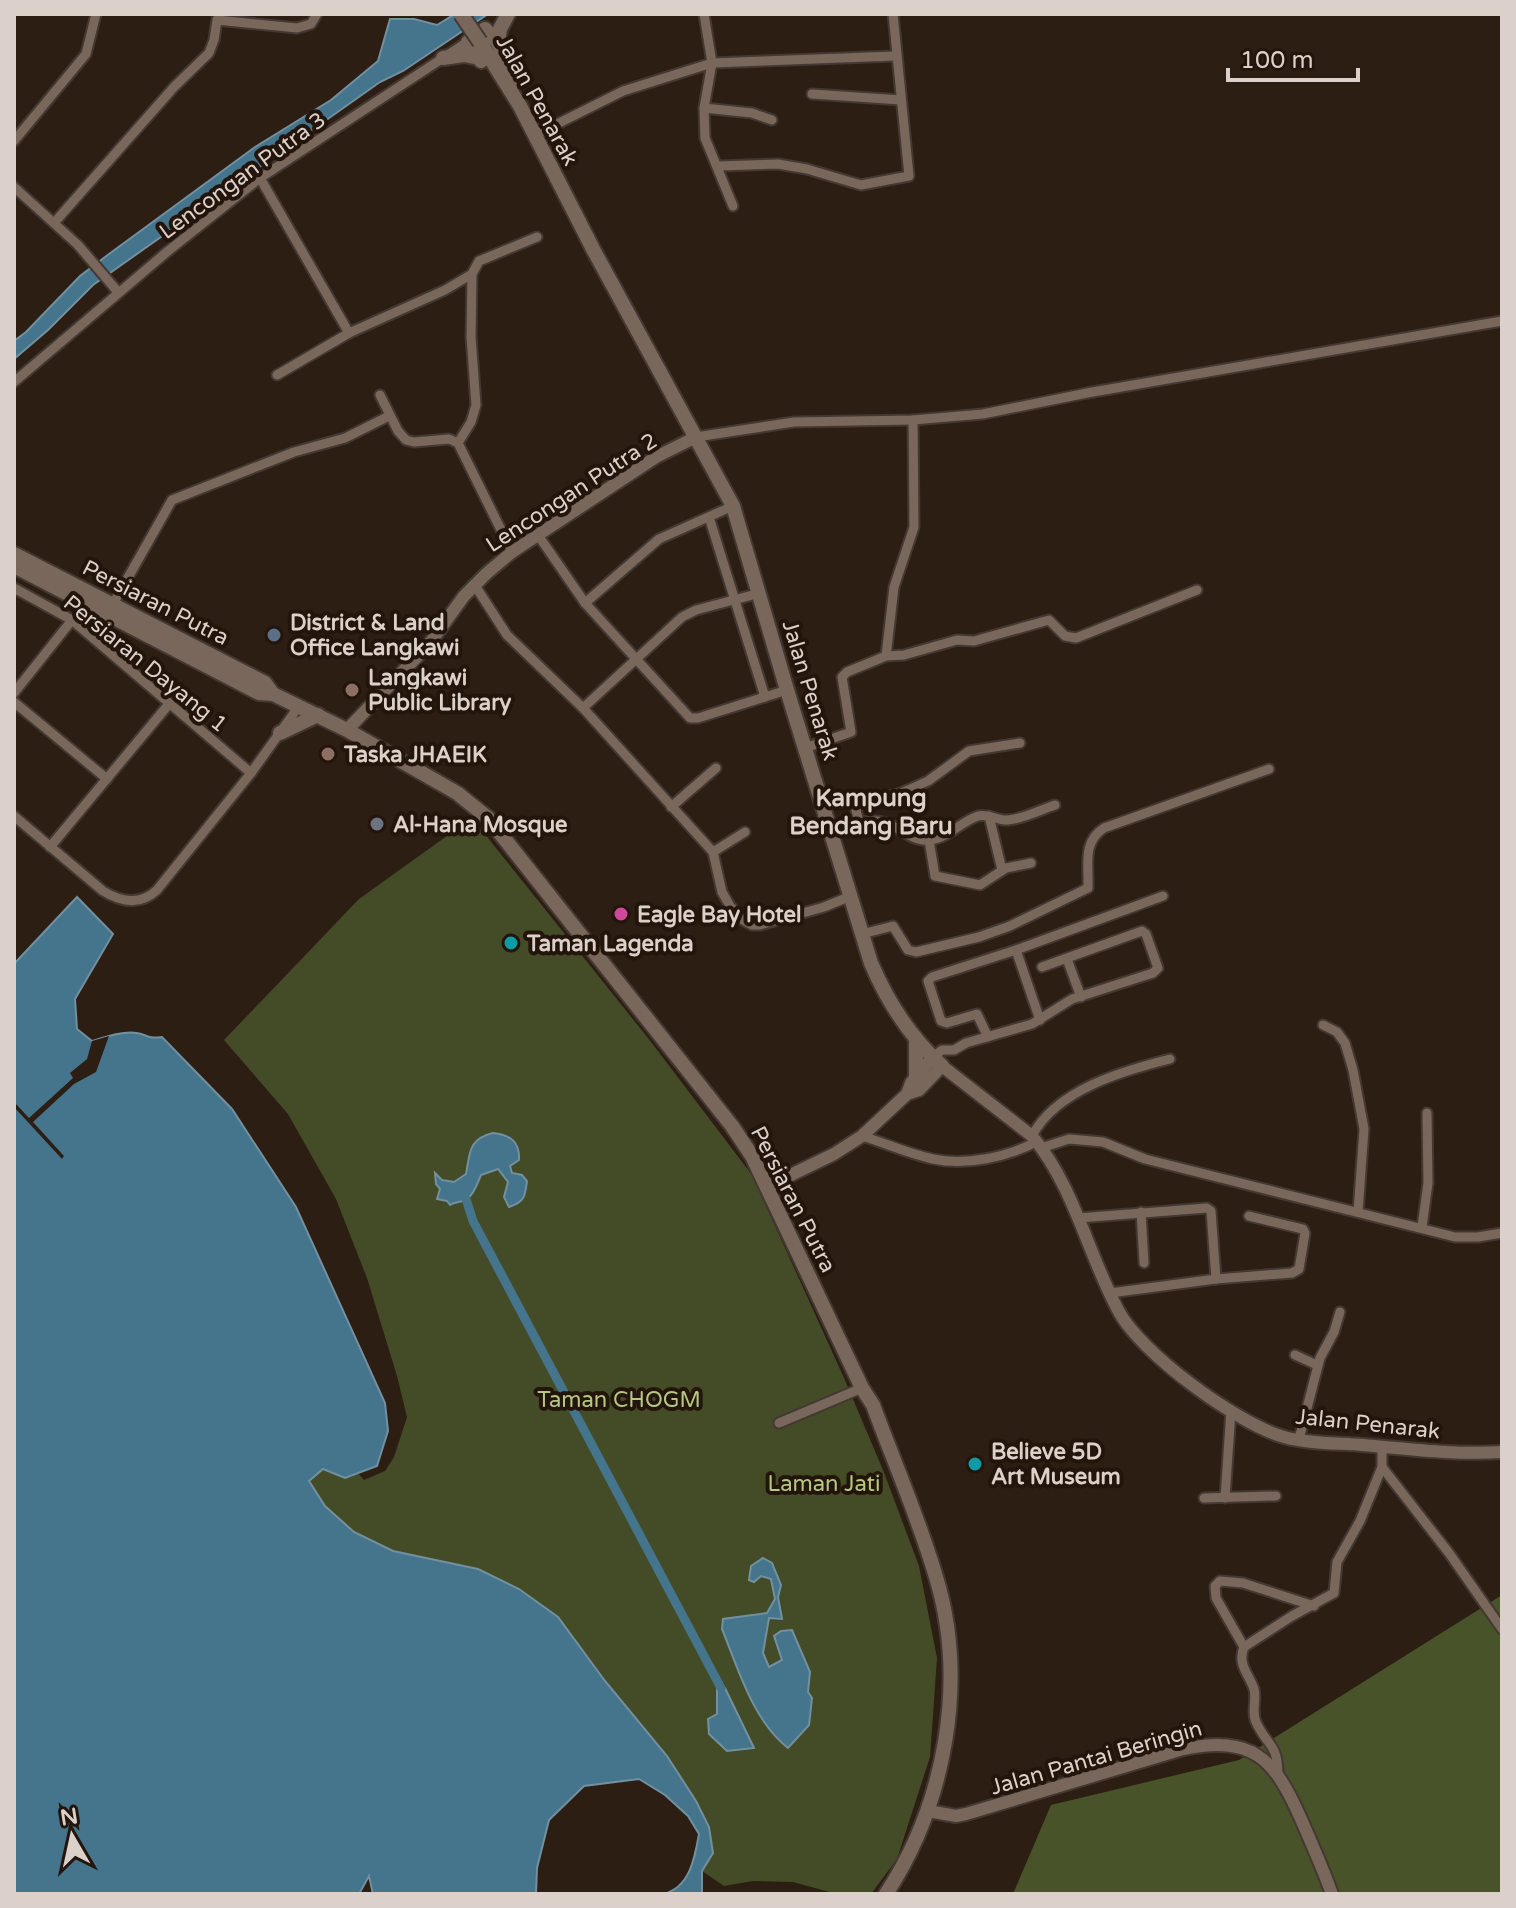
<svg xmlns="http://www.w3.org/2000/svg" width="1516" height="1908" viewBox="0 0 1516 1908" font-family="'Varela Round',sans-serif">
<rect width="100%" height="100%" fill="#2d1e14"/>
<!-- green -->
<path fill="#434c26" d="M472 818 648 1038 752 1175 844 1378 883 1470 919 1566 937 1658 930 1757 897 1859 871 1894H837L793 1882 753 1881 724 1886 702 1871 713 1852 667 1756 605 1681 558 1617 478 1570 393 1551 354 1532 325 1506 308 1480 323 1468 345 1478 358 1473 364 1480 385 1471 394 1457 407 1417 397 1376 367 1278 336 1199 288 1114 224 1040 359 899Z"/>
<!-- forest -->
<path fill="#49532a" d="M1502 1595V1894H1013L1051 1805 1239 1760Z"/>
<!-- water -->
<g fill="#45748d" stroke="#72909f" stroke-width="2">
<path d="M455 14H488L403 71 380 82 93 285 48 330 14 359V341L26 332 80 276 109 254 255 147 331 100 378 61 390 19H414L437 25Z"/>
<path d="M77 897 113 934 75 999 77 1029 92 1041C105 1037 122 1031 137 1033 148 1035 147 1039 162 1037L232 1109 296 1207 385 1403 388 1431 377 1466 345 1478 323 1469 309 1481 325 1506 354 1532 393 1551 478 1569 519 1589 558 1617 605 1681 667 1756 696 1801 709 1827 713 1853 702 1871V1894H663C690 1888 695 1857 699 1834L688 1816 665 1795 639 1779 584 1786 549 1820 537 1868 536 1894H373L369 1876 359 1894H14V964Z"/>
<path d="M493 1133C510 1135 520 1141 519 1160L510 1166 512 1173 522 1175 527 1181C525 1196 525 1202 509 1207L504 1197 508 1182 498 1169 481 1175C478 1182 474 1194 468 1198 463 1203 456 1201 450 1205L447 1201 437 1199 440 1189 436 1184 435 1173 442 1180 454 1182 466 1174C470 1153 468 1139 493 1133Z"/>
<path d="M763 1558 772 1563 781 1585 778 1597 782 1619 769 1618 763 1653 769 1667 782 1660 774 1636 781 1631 792 1630 810 1672 808 1692 812 1698 809 1725 788 1748C753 1721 738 1668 722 1629L723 1619 767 1613 775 1599 771 1579 761 1576 754 1582 749 1580 751 1566Z"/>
<path d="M717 1688H725L754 1748 727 1751 709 1734 708 1719 717 1714Z"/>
</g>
<!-- pier -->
<path fill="#2d1e14" d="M109 1036 96 1072 74 1084 33 1122 64 1156 62 1159 14 1107V1102L29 1118 73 1078 70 1073 87 1059 92 1041Z"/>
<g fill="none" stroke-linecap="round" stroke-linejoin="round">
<!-- canal -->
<path stroke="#45748d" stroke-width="9" d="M466 1199 473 1221 721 1688"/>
<defs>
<g id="minor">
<path d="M704 14 712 63 704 108 705 138 733 206"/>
<path d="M812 94 901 100"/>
<path d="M704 108 752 113 772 120"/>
<path d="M535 135 623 91 712 63 895 56"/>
<path d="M14 141 86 54 96 14"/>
<path d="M718 166 778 164 807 169 861 185 909 176 893 14"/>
<path d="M260 178 349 333"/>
<path d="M14 187 78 245 118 292"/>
<path d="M54 223 174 87 209 53 214 40 217 20 297 28 311 24 317 14"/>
<path d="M277 375 349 333 445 290 472 274"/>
<path d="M14 382 168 251 260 178 472 39"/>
<path d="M380 395 398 431 406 440 414 442 449 439 458 443 512 552"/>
<path d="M696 437 794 422 913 420 983 414 1087 393 1502 321"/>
<path d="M458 443 471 422 476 405 471 337 472 274 479 261 537 237"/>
<path d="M709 517 765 697"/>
<path d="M538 535 585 603 690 718H698L787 690"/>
<path d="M474 584 507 635 583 708 713 852 722 892 730 906 743 920 752 925H760L824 907 851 896"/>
<path d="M14 588 72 620 251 773"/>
<path d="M585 603 659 539 733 506"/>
<path d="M113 604 172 500 294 452 345 438 389 416"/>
<path d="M886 656 904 655 957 640 974 641 1049 620 1065 636 1076 638 1197 590"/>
<path d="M14 693 72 620"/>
<path d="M14 702 107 779"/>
<path d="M583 708 682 617 696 610 760 593"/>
<path d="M805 748 851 732 842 677 847 672 886 656 894 587 914 527 913 420"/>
<path d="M671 807 716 768"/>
<path d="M14 816 103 891C121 902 140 906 157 890L251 773 299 706"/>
<path d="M989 816 1002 870"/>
<path d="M859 822 856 810 860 803 901 793 928 781 969 751 1020 743"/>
<path d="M831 833C853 824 873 814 895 827 904 832 912 839 923 840 946 842 959 822 978 816 988 813 998 821 1008 820 1023 819 1040 810 1055 805"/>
<path d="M929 840 935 876 980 885 1006 868 1031 863"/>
<path d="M50 847 169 704"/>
<path d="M713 852 745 832"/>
<path d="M862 934 893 926 908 950 916 952 979 937 1010 926 1088 888C1089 865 1082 842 1104 828L1269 769"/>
<path d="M1016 950 1040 1020"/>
<path d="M1067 959 1081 997"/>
<path d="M1323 1025 1337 1032 1345 1043 1353 1070 1364 1129 1358 1212"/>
<path d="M988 1037 977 1014 947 1023 941 1021 928 981 932 977 1016 950 1163 896"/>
<path d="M933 1057 942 1050H954L966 1043 1032 1024 1072 999 1153 973 1158 968 1146 934 1142 931 1042 967"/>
<path d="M862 1136C885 1143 909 1154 933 1159 966 1166 1007 1157 1036 1142"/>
<path d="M1032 1136C1056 1090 1122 1071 1170 1059"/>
<path d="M1041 1148 1069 1139 1103 1142 1145 1159 1455 1237H1478L1502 1233"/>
<path d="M1141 1212 1144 1263"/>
<path d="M1078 1218 1207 1208 1211 1211 1216 1279"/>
<path d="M1422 1227 1428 1183 1427 1113"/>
<path d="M1110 1293 1216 1279 1292 1273 1299 1269 1305 1233 1303 1229 1249 1216"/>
<path d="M1295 1355 1317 1365"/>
<path d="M779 1423 862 1388"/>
<path d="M1299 1439 1320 1358 1334 1332 1340 1312"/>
<path d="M1382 1467 1449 1553 1502 1629"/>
<path d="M1204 1498 1276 1496"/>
<path d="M1225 1498 1231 1410"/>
<path d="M1244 1647 1216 1598 1215 1586 1220 1581 1243 1583 1314 1606"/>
<path d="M1278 1774C1278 1743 1266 1745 1256 1722 1251 1711 1257 1700 1254 1689 1249 1674 1237 1665 1244 1647L1292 1616 1334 1593 1337 1562 1360 1521 1382 1467V1447"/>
</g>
<g id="tertiary">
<path d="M347 730 430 643 464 596 487 573 512 552 656 457 696 437"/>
<path d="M907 1094 919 1090 942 1066 1032 1136C1074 1186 1088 1254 1118 1310 1140 1353 1238 1424 1284 1437 1309 1444 1337 1443 1363 1445 1410 1449 1455 1455 1502 1452"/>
<path d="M768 1186 834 1154 862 1136 907 1094 911 1083 933 1057"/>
<path d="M928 1811 956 1816 966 1814 1183 1749C1253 1735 1274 1758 1301 1819 1312 1844 1323 1869 1332 1894"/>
</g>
<g id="secondary">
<path d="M485 29 498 43 513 82"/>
<path d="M468 42 481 61"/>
<path d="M480 42 520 106 594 251 733 506 787 690 871 963C888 1003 910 1037 942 1066"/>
<path d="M498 43 500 29 508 14"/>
<path d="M443 58 464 55 479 58"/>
<path d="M14 554 265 683 273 694"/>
<path d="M14 566 259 693 273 694 347 730 457 793 488 818 732 1126 752 1156 862 1388 873 1405C894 1462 919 1519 936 1577 968 1682 945 1804 886 1894"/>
<path d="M280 733 318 715"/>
<path d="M916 1041V1077"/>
</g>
</defs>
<!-- minor casing -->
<use href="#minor" stroke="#443832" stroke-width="13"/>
<!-- tertiary casing -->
<use href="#tertiary" stroke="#443832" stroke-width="16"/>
<!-- secondary casing -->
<use href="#secondary" stroke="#443832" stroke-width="18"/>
<!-- minor -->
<use href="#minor" stroke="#79675b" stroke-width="9"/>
<!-- tertiary -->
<use href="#tertiary" stroke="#79675b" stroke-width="12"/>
<!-- secondary -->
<use href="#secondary" stroke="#79675b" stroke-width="14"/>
<defs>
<path id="secondary-bridge" d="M461 14 480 42"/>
</defs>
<!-- secondary-bridge casing -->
<use href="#secondary-bridge" stroke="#443832" stroke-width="18" stroke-linecap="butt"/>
<!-- secondary-bridge -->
<use href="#secondary-bridge" stroke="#79675b" stroke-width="14"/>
</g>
<!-- markers -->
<circle fill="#5c6f8a" stroke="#23150b" stroke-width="3" cx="274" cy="635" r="8"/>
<g fill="#8d6e63" stroke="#23150b" stroke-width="3">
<circle cx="352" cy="690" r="8"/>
<circle cx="328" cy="754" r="8"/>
</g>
<circle fill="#6b7280" stroke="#23150b" stroke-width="3" cx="377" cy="824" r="8"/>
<circle fill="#d1479c" stroke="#23150b" stroke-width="3" cx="621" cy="914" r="8"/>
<g fill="#0f9aa8" stroke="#23150b" stroke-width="3">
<circle cx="511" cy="943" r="8"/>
<circle cx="975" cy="1464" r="8"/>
</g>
<g text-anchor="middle" stroke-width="8" stroke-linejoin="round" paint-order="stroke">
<!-- street labels -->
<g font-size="22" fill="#dbd1ca" stroke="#23150b">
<text transform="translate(538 100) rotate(61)" y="8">Jalan Penarak</text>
<text transform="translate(242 175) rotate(-36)" y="8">Lencongan Putra 3</text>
<text transform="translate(571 492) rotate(-33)" y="8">Lencongan Putra 2</text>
<text transform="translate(156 602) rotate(27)" y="8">Persiaran Putra</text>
<text transform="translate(146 663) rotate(39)" y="8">Persiaran Dayang 1</text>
<text transform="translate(811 690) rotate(73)" y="8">Jalan Penarak</text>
<text transform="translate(794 1199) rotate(63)" y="8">Persiaran Putra</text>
<text transform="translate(1368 1423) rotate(6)" y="8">Jalan Penarak</text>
<text transform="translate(1096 1757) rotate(-16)" y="8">Jalan Pantai Beringin</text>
</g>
<!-- poi labels -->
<g font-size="22" font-weight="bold" fill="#dbd1ca" stroke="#23150b" text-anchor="start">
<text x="290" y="630">District &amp; Land<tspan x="290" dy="25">Office Langkawi</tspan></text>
<text x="368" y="685">Langkawi<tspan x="368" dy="25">Public Library</tspan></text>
<text x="344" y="762">Taska JHAEIK</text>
<text x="393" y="832">Al-Hana Mosque</text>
<text x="637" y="922">Eagle Bay Hotel</text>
<text x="527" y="951">Taman Lagenda</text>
<text x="991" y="1459">Believe 5D<tspan x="991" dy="25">Art Museum</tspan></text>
</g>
<!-- park labels -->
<g font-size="22" fill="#b5c882" stroke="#23150b">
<text x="619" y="1407">Taman CHOGM</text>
<text x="824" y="1491">Laman Jati</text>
</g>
<!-- neighbourhood labels -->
<g font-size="24" font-weight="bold" fill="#dbd1ca" stroke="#23150b">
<text x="871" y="806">Kampung<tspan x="871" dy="28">Bendang Baru</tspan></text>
</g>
</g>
<!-- border -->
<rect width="1516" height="1908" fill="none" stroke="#dbd1ca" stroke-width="32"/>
<!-- north arrow -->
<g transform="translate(72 1836) rotate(351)" stroke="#23150b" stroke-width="6" paint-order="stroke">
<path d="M0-6L14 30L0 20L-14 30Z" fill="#dbd1ca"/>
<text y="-12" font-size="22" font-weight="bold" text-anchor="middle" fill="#dbd1ca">N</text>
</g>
<!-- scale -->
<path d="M1228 68v12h130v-12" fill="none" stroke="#dbd1ca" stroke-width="4"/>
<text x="1240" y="68" font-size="24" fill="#dbd1ca" stroke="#23150b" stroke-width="6" paint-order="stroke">100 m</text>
</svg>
